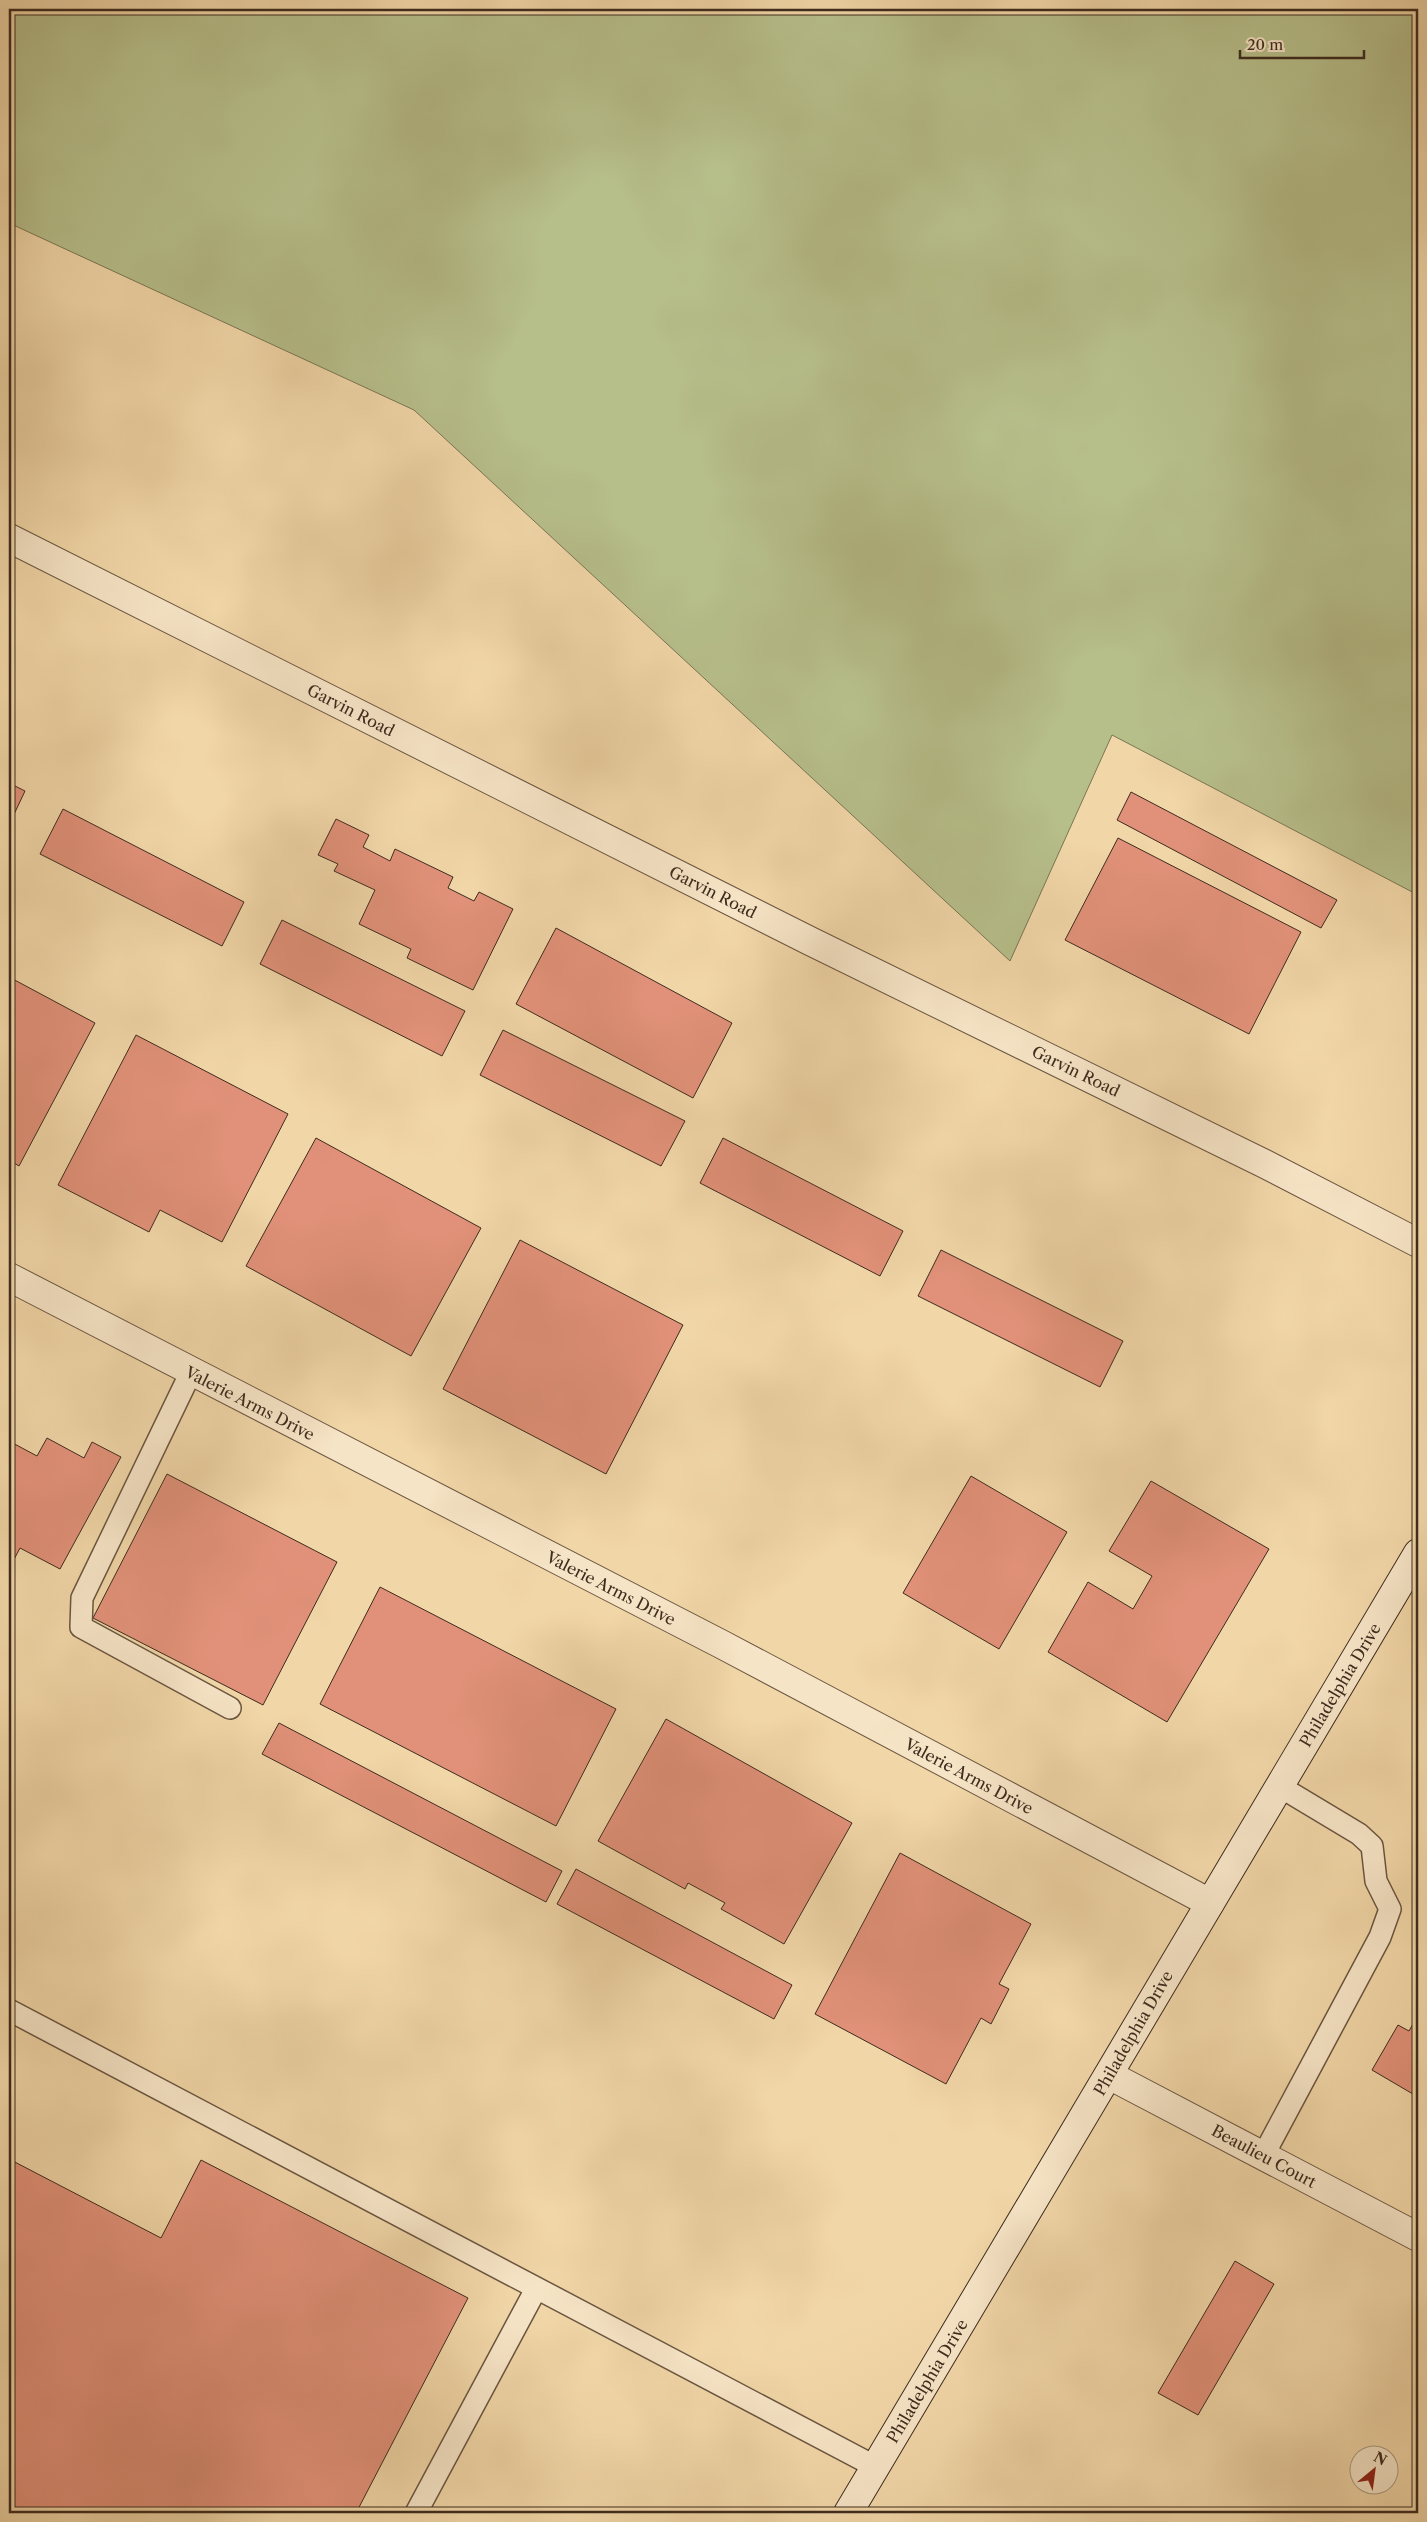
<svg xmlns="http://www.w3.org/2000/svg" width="1427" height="2522" viewBox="0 0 1427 2522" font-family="'Libre Caslon Text',serif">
<rect width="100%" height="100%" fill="#f1d6a7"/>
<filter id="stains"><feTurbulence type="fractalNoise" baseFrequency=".004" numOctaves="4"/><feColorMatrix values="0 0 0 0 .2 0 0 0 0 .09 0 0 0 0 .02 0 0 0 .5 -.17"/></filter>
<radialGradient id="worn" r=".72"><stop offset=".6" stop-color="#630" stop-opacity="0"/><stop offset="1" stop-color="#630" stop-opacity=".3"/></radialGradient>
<!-- green -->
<path fill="#b6be8a" stroke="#7a7554" d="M9 9H1418V895L1112 735 1010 961 414 410 9 223Z"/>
<!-- building -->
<g fill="#e19179" stroke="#3e2c1e">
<path d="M9 783 25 791 9 825Z"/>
<path d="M1131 792 1337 900 1321 928 1117 820Z"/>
<path d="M63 809 244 902 222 946 40 854Z"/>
<path d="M336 819 369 835 363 847 390 861 395 849 453 877 448 888 474 901 479 892 513 909 473 990 407 958 411 949 359 924 375 890 334 871 338 864 318 855Z"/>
<path d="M1118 838 1301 932 1249 1034 1065 940Z"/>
<path d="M282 920 465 1011 442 1056 260 964Z"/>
<path d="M556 928 732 1023 693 1098 516 1004Z"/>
<path d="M9 977 95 1023 19 1166 9 1160Z"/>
<path d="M503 1030 685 1121 661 1166 480 1075Z"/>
<path d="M136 1035 288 1114 222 1242 160 1210 149 1232 58 1185Z"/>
<path d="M316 1138 481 1228 411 1356 246 1266Z"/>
<path d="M723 1138 903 1231 880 1276 700 1183Z"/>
<path d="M520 1240 683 1325 606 1474 443 1389Z"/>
<path d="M941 1250 1123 1341 1100 1387 918 1296Z"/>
<path d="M47 1438 84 1458 92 1442 121 1457 60 1569 20 1548 9 1569V1441L37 1456Z"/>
<path d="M167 1474 337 1562 263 1705 93 1618Z"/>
<path d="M971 1476 1067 1532 999 1649 903 1593Z"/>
<path d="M1151 1481 1269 1549 1167 1722 1048 1652 1088 1582 1133 1609 1152 1576 1109 1551Z"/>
<path d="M380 1587 616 1709 556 1826 320 1704Z"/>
<path d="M666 1719 852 1823 784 1944 721 1909 725 1903 688 1883 685 1889 598 1841Z"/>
<path d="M279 1723 562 1871 546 1902 262 1754Z"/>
<path d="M900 1853 1031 1924 999 1984 1009 1989 991 2024 981 2018 946 2084 815 2014Z"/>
<path d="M576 1869 792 1985 774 2019 557 1904Z"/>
<path d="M1418 2015V2097L1372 2070 1398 2025 1409 2031Z"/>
<path d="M9 2159 161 2238 201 2160 468 2298 356 2513H9Z"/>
<path d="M1235 2261 1274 2284 1198 2415 1158 2393Z"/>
</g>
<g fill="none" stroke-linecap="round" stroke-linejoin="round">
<defs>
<g id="service">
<path d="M191 1372 82 1598 81 1627 230 1708"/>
<path d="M9 2010 876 2467"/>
<path d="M1263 2156 1380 1937 1390 1909 1376 1881 1372 1846 1359 1834 1279 1786"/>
<path d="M416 2513 536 2289"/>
</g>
<g id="minor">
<path d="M9 538 810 941 1265 1164 1418 1243"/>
<path d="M9 1277 721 1644 1210 1903"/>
<path d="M1109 2075 1418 2237"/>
</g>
<path id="secondary" d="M848 2513 1418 1553"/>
</defs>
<!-- service casing -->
<use href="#service" stroke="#6b5640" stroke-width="24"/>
<!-- minor casing -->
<use href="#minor" stroke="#6b5640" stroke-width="30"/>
<!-- secondary casing -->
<use href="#secondary" stroke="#3e2c1e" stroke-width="30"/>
<!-- service -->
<use href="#service" stroke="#f6e4c6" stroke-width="21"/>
<!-- minor -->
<use href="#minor" stroke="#f6e4c6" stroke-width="28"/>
<!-- secondary -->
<use href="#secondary" stroke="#f6e4c6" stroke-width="28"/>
</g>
<g text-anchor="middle" stroke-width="5" stroke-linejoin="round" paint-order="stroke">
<!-- street labels -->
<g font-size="16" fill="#3e2c1e" stroke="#f6e4c6">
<text transform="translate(351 710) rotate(27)" y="6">Garvin Road</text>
<text transform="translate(713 892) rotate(27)" y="6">Garvin Road</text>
<text transform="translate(1076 1071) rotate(26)" y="6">Garvin Road</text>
<text transform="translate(250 1403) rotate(27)" y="6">Valerie Arms Drive</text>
<text transform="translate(611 1588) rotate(27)" y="6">Valerie Arms Drive</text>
<text transform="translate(1340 1685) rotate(-59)" y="6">Philadelphia Drive</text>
<text transform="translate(969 1776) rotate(28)" y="6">Valerie Arms Drive</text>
<text transform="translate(1133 2033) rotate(-60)" y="6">Philadelphia Drive</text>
<text transform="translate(1264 2156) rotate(28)" y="6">Beaulieu Court</text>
<text transform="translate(927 2381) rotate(-59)" y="6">Philadelphia Drive</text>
</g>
</g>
<!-- margin -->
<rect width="1427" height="2522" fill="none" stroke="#f1d6a7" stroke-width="30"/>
<rect x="10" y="10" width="1407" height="2502" fill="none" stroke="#3e2c1e" stroke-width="2.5"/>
<rect x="15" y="15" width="1397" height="2492" fill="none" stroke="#3e2c1e"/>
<!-- north arrow -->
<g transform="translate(1374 2470) rotate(29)"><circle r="24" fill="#f6e4c6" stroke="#ac9a83"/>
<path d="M0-4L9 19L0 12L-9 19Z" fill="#8f2418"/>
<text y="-8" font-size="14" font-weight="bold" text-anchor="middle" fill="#3e2c1e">N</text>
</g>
<!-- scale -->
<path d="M1240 50v8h124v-8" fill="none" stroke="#3e2c1e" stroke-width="2.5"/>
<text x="1247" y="50" font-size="15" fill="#3e2c1e" stroke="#f6e4c6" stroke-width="4" paint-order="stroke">20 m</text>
<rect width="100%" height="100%" filter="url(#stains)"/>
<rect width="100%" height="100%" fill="url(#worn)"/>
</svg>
